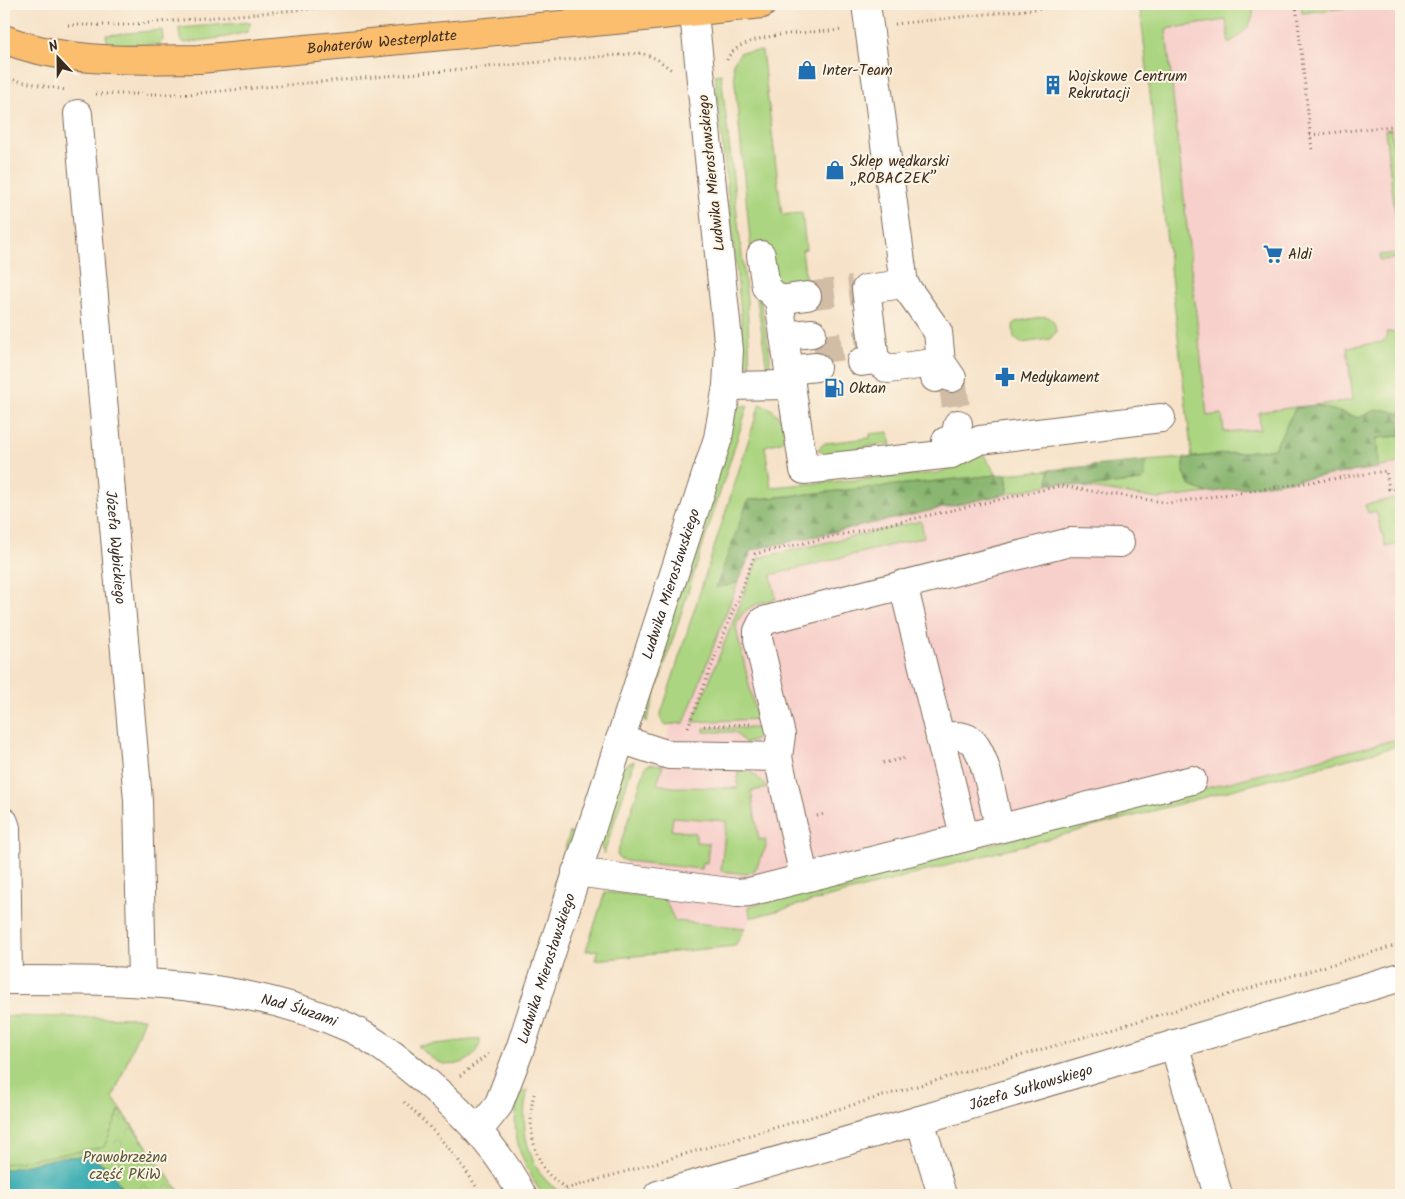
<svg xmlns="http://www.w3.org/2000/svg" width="1405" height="1199" viewBox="0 0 1405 1199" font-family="Kalam,sans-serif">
<defs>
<pattern id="forest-firs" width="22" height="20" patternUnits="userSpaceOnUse" patternTransform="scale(1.25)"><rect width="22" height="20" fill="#89b66f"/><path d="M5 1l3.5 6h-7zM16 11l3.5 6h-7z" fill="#71945b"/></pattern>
<pattern id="park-crowns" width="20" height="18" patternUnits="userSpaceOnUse" patternTransform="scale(1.25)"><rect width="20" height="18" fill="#acd581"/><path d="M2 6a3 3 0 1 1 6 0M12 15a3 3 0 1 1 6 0" fill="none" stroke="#95b76f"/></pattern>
</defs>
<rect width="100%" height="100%" fill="#fcf5e5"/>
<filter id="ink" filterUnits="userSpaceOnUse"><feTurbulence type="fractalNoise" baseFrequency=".02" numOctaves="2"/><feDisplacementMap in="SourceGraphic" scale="10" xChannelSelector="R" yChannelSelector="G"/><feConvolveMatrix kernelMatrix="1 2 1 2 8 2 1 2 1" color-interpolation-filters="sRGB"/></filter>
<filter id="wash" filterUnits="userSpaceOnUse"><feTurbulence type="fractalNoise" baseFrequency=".0096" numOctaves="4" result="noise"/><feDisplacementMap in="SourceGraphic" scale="20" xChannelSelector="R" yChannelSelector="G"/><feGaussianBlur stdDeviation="1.12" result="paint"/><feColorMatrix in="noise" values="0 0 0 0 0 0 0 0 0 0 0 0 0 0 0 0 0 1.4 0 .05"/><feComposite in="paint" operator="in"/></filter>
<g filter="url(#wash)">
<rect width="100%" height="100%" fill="#f6e2c8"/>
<!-- built -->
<path fill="#f7d0cb" d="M1182 4H1401V745L751 918 735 946 595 960 716 587 748 500 1192 457 1140 8Z"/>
<!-- green -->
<g fill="#acd581" stroke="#748050">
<path d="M1182 4H1253C1256 22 1244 34 1229 43L1226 20 1166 29 1207 416 1222 414 1224 432 1260 429 1259 412 1296 407 1274 449 1192 457 1140 8Z"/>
<path d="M1301 4H1377L1302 13Z"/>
<path d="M251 22 247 32 226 37 185 43 180 39 179 28Z"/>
<path d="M162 30 163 40 159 45H108L106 35Z"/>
<path d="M762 51 782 215 802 213 806 249 802 250 807 289 758 286 770 356V366L767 369 753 271 733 63 741 52Z"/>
<path d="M721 74 747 300 750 366 743 360 741 313 715 75Z"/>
<path d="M1391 129 1401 207V258L1380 260V255L1400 253 1385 130Z"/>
<path d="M1045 316C1054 318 1055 324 1056 332L1050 339 1021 343 1014 338 1013 326 1015 322Z"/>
<path d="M1401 331V413L1372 411 1359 418 1316 405 1353 400 1347 347 1383 342 1387 337 1386 332Z"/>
<path d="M760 404C776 408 792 427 781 442L765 446 771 487 936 473 947 470 981 451 997 475 748 500 727 586 738 582 684 723 664 725 660 717Z"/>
<path d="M748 405 646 723 643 712 736 407Z"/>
<path d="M889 432 891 451 888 452 887 444 863 447 864 454 828 456 818 449 825 443 870 438V434Z"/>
<path d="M1401 436V462L1378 468 1377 438Z"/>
<path d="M1184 458V472L1189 485 1207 493 1159 499 1084 487 1141 481 1145 477 1146 461Z"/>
<path d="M1049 470 1048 485 1006 494 1008 490 1006 474Z"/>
<path d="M1391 499 1401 501V543L1386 547 1376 511 1368 513 1365 505Z"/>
<path d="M921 521 924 537 771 575 776 599C758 604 740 606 736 628L757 719 693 722 758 558Z"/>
<path d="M704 728H758L759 734 754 741 745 743 735 732H704Z"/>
<path d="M1401 738V745L750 918 749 906Z"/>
<path d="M634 761 604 854 600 844 624 766Z"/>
<path d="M652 764 663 765 657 784 673 787 738 788V770C752 770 759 778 768 788L751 791 759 840 765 839 766 847 755 870 747 874 721 871 726 821 673 817 671 830 696 833V842L709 843 707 863 702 862 701 869 626 861 619 858 617 854 646 766Z"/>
<path d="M570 832 574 836 558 887H553Z"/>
<path d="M605 892 664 898 675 921 745 928 735 946 595 960 598 950 586 951Z"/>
<path d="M4 1016 144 1018 113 1098 149 1149 4 1170Z"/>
<path d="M480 1039C480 1058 458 1069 441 1063 433 1061 425 1052 418 1046Z"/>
<path d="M528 1090C520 1118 525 1152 542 1176 548 1183 556 1189 562 1195H542C522 1159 507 1136 520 1093Z"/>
</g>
<!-- forest -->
<g fill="url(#forest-firs)" stroke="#627046">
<path d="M1316 405 1359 418C1374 410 1382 406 1398 414L1401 413V436L1377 438 1378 468 1207 493 1189 485 1184 472V458L1274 449 1296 407Z"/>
<path d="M1146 461 1145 477 1141 481 1084 487 1060 483 1048 485 1049 470Z"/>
<path d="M1006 474 1008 490 1006 494 752 550 738 582 727 586 716 587 748 500Z"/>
</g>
<!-- park -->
<path fill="url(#park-crowns)" stroke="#748050" d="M120 1110 182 1195H4V1164L104 1147Z"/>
<!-- water -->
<path fill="#3badb3" stroke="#3b6c68" d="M87 1156 110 1168 125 1195H4V1170L62 1157Z"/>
</g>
<g filter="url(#ink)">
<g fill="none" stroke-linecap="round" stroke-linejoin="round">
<!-- minor-tunnel -->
<g stroke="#d1bda6" stroke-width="28" stroke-dasharray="28 14" stroke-linecap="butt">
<path d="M807 296 853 290"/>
<path d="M814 350 859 344"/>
<path d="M952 378 958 424"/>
</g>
<defs>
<g id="minor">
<path d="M866 4 904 284"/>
<path id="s1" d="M78 114 138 800 142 982"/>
<path d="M761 255 766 287 779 300 791 385"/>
<path d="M779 300 807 296"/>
<path d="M784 336 812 333"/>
<path d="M875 360 866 289 904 284 938 332 941 362 952 378"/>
<path d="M861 362 875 360 888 369 941 362 935 378"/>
<path d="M789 370 816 367"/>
<path d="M727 386 791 385 804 470 951 454 958 424"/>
<path d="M946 441 951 454 980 440 1161 418"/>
<path d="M903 584 964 836"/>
<path d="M940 738C949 736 962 734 970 740 986 750 994 807 999 827"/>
<path d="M620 739 669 755 778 757 804 877"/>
<path d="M778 757 781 735 758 639V631L763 621 1070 542 1120 543"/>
<path d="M4 822 6 828 8 980"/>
<path d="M576 872 737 893 749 892 1192 780"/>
<path id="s2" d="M4 980C120 980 242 979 350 1028 379 1042 406 1065 430 1085 467 1116 500 1152 522 1195"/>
<path d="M1174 1044 1218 1195"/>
<path d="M920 1120 942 1195"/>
<path id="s3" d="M478 1131 498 1106 520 1049 718 438 727 386 729 350 693 4"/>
<path id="s4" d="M658 1195 920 1120 1401 977"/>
</g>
<g id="major">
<path id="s5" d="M4 39C66 64 134 60 199 59L625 19 762 4"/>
</g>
</defs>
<!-- minor casing -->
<use href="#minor" stroke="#7c6a5a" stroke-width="30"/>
<!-- major casing -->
<use href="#major" stroke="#7c6a5a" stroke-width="30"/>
<!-- path -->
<g stroke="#7c6a5a" stroke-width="3" stroke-dasharray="1 4" stroke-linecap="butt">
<path d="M1296 4 1312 150"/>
<path d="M895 24 1061 6 1112 4"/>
<path d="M68 25H125L364 4"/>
<path d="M727 60C738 31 814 33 842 30"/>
<path d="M4 78 65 90"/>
<path d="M96 94H187L641 53 657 59 673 71"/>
<path d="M1310 135 1401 125"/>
<path d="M704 726 751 724"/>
<path d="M688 727 755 554 1060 486 1169 503 1386 471 1389 489 1401 488"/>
<path d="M883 763 906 758"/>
<path d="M817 816 824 814"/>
<path d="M460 1076 488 1054"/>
<path d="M534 1094C528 1117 531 1149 545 1170 552 1180 564 1184 569 1195"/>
<path d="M404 1102C435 1131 461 1159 481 1195"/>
<path d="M566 1189 1401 944"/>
</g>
<!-- minor -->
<use href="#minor" stroke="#fff" stroke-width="28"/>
<!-- major -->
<use href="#major" stroke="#fbbe6e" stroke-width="28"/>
</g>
</g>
<!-- icons -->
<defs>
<symbol id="shop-bare" viewBox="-9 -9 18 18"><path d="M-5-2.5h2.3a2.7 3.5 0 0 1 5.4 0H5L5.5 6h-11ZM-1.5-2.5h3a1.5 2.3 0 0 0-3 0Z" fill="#1f6fb2" stroke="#fcf5e5" stroke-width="2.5" paint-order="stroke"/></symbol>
<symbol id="building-bare" viewBox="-9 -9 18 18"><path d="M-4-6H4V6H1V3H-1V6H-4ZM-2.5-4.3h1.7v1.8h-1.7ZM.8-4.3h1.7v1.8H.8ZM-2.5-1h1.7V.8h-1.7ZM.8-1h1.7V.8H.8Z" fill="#1f6fb2" stroke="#fcf5e5" stroke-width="2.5" paint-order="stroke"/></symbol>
<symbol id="supermarket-bare" viewBox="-9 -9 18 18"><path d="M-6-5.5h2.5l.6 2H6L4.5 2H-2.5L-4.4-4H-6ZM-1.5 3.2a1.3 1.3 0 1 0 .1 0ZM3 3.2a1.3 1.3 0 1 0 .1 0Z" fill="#1f6fb2" stroke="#fcf5e5" stroke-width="2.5" paint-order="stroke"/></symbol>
<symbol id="pharmacy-bare" viewBox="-9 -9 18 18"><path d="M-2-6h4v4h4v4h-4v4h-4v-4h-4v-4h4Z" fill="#1f6fb2" stroke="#fcf5e5" stroke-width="2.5" paint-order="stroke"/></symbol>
<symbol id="fuel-bare" viewBox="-9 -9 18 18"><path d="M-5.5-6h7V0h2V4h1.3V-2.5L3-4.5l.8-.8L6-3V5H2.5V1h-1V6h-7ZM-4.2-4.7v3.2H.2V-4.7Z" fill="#1f6fb2" stroke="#fcf5e5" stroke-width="2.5" paint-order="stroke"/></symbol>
</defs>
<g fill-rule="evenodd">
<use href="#shop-bare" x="793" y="56" width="28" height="28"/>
<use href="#building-bare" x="1039" y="71" width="28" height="28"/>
<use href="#shop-bare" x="821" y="156" width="28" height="28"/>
<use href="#supermarket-bare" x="1259" y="240" width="28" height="28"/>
<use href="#pharmacy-bare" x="991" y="363" width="28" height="28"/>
<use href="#fuel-bare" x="820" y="374" width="28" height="28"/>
</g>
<g text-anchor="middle" stroke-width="4" stroke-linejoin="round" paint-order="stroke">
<!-- street labels -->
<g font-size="15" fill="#3b2a1e" stroke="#fcf5e5">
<text dy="5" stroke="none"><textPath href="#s5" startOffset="381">Bohaterów Westerplatte</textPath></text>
<text transform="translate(711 173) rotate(-96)" y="5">Ludwika Mierosławskiego</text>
<text dy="5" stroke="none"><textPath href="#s1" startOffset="435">Józefa Wybickiego</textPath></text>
<text dy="5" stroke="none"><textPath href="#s3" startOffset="582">Ludwika Mierosławskiego</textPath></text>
<text dy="5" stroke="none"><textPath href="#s3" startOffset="178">Ludwika Mierosławskiego</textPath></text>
<text dy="5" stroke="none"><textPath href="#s2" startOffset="298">Nad Śluzami</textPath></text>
<text dy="5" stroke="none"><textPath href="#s4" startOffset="388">Józefa Sułkowskiego</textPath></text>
</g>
<!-- poi labels -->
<g font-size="15" fill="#3b2a1e" stroke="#fcf5e5" text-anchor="start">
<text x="822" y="75">Inter-Team</text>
<text x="1068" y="81">Wojskowe Centrum<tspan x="1068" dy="17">Rekrutacji</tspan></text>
<text x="850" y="166">Sklep wędkarski<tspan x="850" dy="17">„ROBACZEK”</tspan></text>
<text x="1288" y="259">Aldi</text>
<text x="1020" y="382">Medykament</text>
<text x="849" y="393">Oktan</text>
</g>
<!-- park labels -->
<g font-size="15" fill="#575537" stroke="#fcf5e5">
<text x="125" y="1162">Prawobrzeżna<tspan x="125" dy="17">część PKiW</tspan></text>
</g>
</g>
<!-- margin -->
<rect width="1405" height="1199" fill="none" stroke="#fcf5e5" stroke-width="20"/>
<!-- north arrow -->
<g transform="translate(58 58) rotate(338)" stroke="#fcf5e5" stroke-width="4" paint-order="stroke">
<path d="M0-4L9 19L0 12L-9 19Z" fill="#3b2a1e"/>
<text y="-8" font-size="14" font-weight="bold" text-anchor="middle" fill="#3b2a1e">N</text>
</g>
</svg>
